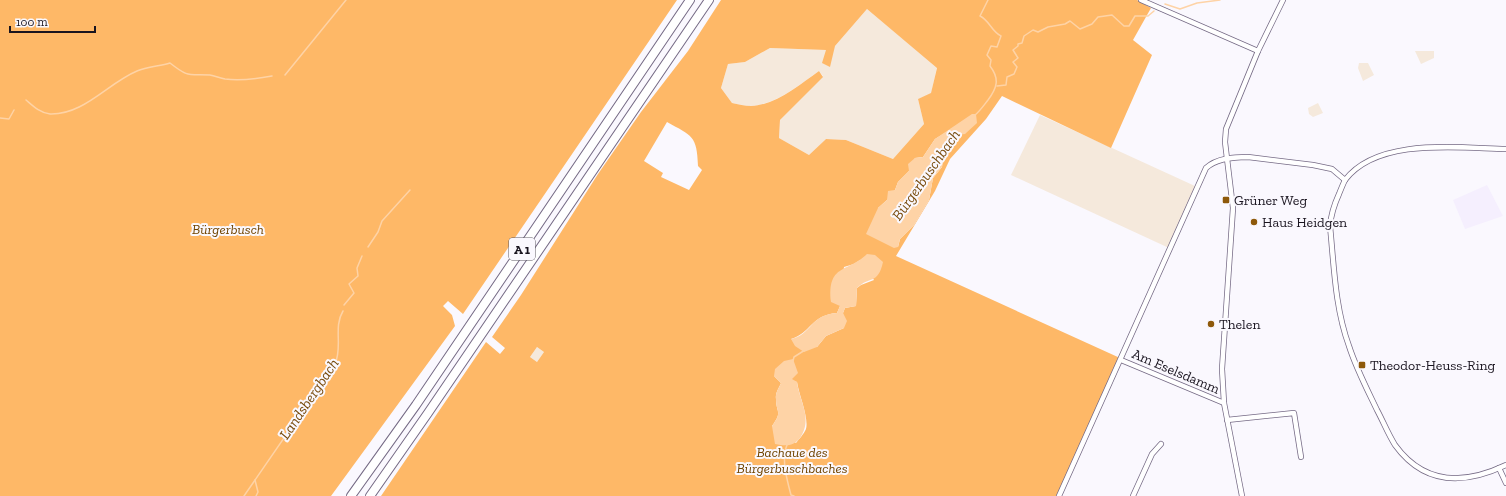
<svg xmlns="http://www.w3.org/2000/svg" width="1506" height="496" viewBox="0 0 1506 496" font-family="'Zilla Slab',serif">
<rect width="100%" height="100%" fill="#faf8fe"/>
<!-- built -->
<path fill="#f5effe" d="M1487 185 1503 216 1465 229 1453 200Z"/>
<!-- green -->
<g fill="#f5e9dc">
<path d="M867 9 937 67 931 94 918 99 924 124 893 159 846 140 826 139 809 155 779 138 780 120 823 76 819 71C799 85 776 105 750 106 745 106 738 104 732 103L721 88 728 64 745 62 770 48 826 50 835 46Z"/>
<path d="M1415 51H1434V58L1421 64Z"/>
<path d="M1359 63H1368L1374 75 1363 81 1358 68Z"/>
<path d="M1318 103 1323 113 1313 117 1309 114 1308 108Z"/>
<path d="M1040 115 1195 186 1169 248 1011 175Z"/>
<path d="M537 347 544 352 537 362 530 357Z"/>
</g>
<!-- forest -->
<g fill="#feb867" fill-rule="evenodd">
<path d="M0 0H677L463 314 448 301 443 306 452 315 455 326 331 496H0Z"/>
<path d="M721 0H1137L1151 8 1133 40 1152 55 1111 148 1002 96 986 119 950 159 935 191 896 256 1120 358 1057 496H381L486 342 500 354 505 348 492 337 521 295 598 174 641 112 688 51ZM867 9 937 68 931 93 918 99 924 124 893 159 846 140 826 139 809 155 779 138 780 120 823 77 819 71C799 85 776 105 751 106 745 106 738 104 732 103L721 88 728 64 745 62 770 48 826 50 822 63 830 67 835 46ZM667 122C692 136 697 135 698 166L702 170 689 190 661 177 663 173 644 161ZM953 128 957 135 943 160 942 167 933 178 929 200 914 225 900 239 898 247 878 208 887 200 895 190 898 182 909 171 915 158 923 157 935 139ZM860 260 874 280 861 285 857 288 856 306 845 308 843 313 844 328 826 336 817 347 791 339C811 333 811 315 837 313L840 306 844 267 854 264ZM537 347 544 352 537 362 530 357ZM774 376 797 382C799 395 809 418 806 429 804 434 799 439 796 443L772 426C783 411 776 413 776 399 775 393 779 388 781 383Z"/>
</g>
<!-- water -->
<g fill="#fed3a6">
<path d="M972 114H976L977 123 965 134 957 135 943 160 942 167 933 178 929 200 914 225 900 239 898 247 894 248 866 234 878 208 887 200 888 191 895 190 898 182 909 171 908 164 915 158 923 157 935 139Z"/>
<path d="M867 254 875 255 883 262C878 285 869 276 857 288L856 306 845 308 843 313 847 321 844 328 826 336 817 347 804 352 795 346 791 339C812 335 809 315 837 313L840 306 831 302C827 264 847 273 867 254Z"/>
<path d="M793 359 798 373 792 379 797 382C800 403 813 419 800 438 793 447 785 446 775 444L772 426C783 411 776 413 776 399 775 393 779 388 781 383L774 376 775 369 784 361Z"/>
</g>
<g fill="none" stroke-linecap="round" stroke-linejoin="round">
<!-- stream -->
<g stroke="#fed3a6" stroke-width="1.5">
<path d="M1165 4 1180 9 1197 3 1220 0"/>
<path d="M285 75 346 0"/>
<path d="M997 86 1006 85 1007 77 1014 74 1017 67 1013 62 1018 58 1013 50 1018 46V44L1022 43 1024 36 1033 30 1038 32 1048 27 1065 24 1070 21 1080 29 1092 24 1098 17 1112 15 1124 26H1129L1135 16H1148L1154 11"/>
<path d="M26 100C33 106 40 113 50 114 84 115 108 83 137 71 147 67 160 66 170 63 189 78 188 74 210 75 215 76 220 78 225 79 241 81 256 79 272 76"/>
<path d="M975 115C980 111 984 105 988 100 997 88 1000 79 990 66L991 60 987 55 991 46 997 47 1001 36C991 31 990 21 980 16L988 0"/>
<path d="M0 118 9 119 14 110"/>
<path d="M368 247 378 232 382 221 410 190"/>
<path d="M344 305 354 293 349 284 358 276 357 268 362 256"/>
<path d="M793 361 794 357 805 350"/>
<path d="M787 445C781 459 787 480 791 495L794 496"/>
<path d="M255 480 258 492 256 496"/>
<path d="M244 496 335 364C343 347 333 327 343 311"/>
</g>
<defs>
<g id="street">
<path d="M1141 0 1258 51"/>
<path d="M1506 149C1459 148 1378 137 1345 180 1343 184 1341 189 1339 194 1334 205 1331 214 1330 226 1334 266 1335 308 1349 346 1356 368 1367 389 1377 410 1383 421 1388 434 1395 445 1424 485 1464 485 1506 465"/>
<path d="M1121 360 1224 403"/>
<path d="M1227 420 1294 413 1301 457"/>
<path d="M1499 468 1506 483"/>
<path d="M1059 496 1206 168C1217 158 1234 157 1248 157L1313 165 1332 169 1345 180"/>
<path d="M1133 496 1152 454 1161 444"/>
<path d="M1242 496 1224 403 1222 369 1233 208 1225 142 1226 129 1258 51 1283 0"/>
</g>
<g id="highway">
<path d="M351 496 416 405 690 0"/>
<path d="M370 496 428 413 709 0"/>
</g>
</defs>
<!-- street casing -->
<use href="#street" stroke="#756a85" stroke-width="6"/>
<!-- highway casing -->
<use href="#highway" stroke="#756a85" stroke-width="10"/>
<!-- street -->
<use href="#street" stroke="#fff" stroke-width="4.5"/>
<!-- highway -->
<use href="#highway" stroke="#fff" stroke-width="8"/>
</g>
<!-- markers -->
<g fill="#8e590a" stroke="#faf8fe" stroke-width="1.5">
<rect x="1222" y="196" width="8" height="8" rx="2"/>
<circle cx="1254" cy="222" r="4"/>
<circle cx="1211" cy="324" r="4"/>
<rect x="1358" y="361" width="8" height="8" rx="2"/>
</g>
<g text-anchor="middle" stroke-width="4" stroke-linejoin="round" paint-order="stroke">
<!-- shield labels -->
<rect fill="#faf8fe" stroke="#5c5862" stroke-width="1" x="509" y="238" width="26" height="22" rx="3"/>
<g font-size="13" font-weight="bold" fill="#19141f">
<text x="522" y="254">A 1</text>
</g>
<!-- poi labels -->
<g font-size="14" fill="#19141f" stroke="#faf8fe" text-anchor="start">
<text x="1234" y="205">Grüner Weg</text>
<text x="1262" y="227">Haus Heidgen</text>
<text x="1219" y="329">Thelen</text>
<text x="1370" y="370">Theodor-Heuss-Ring</text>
</g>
<!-- park labels -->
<g font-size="14" font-style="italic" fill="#704400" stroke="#faf8fe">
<text x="228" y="234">Bürgerbusch</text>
<text x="792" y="457">Bachaue des<tspan x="792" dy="16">Bürgerbuschbaches</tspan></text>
</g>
<!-- street labels -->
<g font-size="14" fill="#19141f" stroke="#faf8fe">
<text transform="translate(1176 371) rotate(23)" y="5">Am Eselsdamm</text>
</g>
<!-- water labels -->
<g font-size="15" font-style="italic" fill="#784b0c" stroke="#faf8fe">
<text transform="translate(926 175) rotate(-55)" y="5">Bürgerbuschbach</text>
<text transform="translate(309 399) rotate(-56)" y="5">Landsbergbach</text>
</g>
</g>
<!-- scale -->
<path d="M10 26v6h85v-6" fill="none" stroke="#19141f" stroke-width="2"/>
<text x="16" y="26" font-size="12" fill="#19141f" stroke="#faf8fe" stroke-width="3" paint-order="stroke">100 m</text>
</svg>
